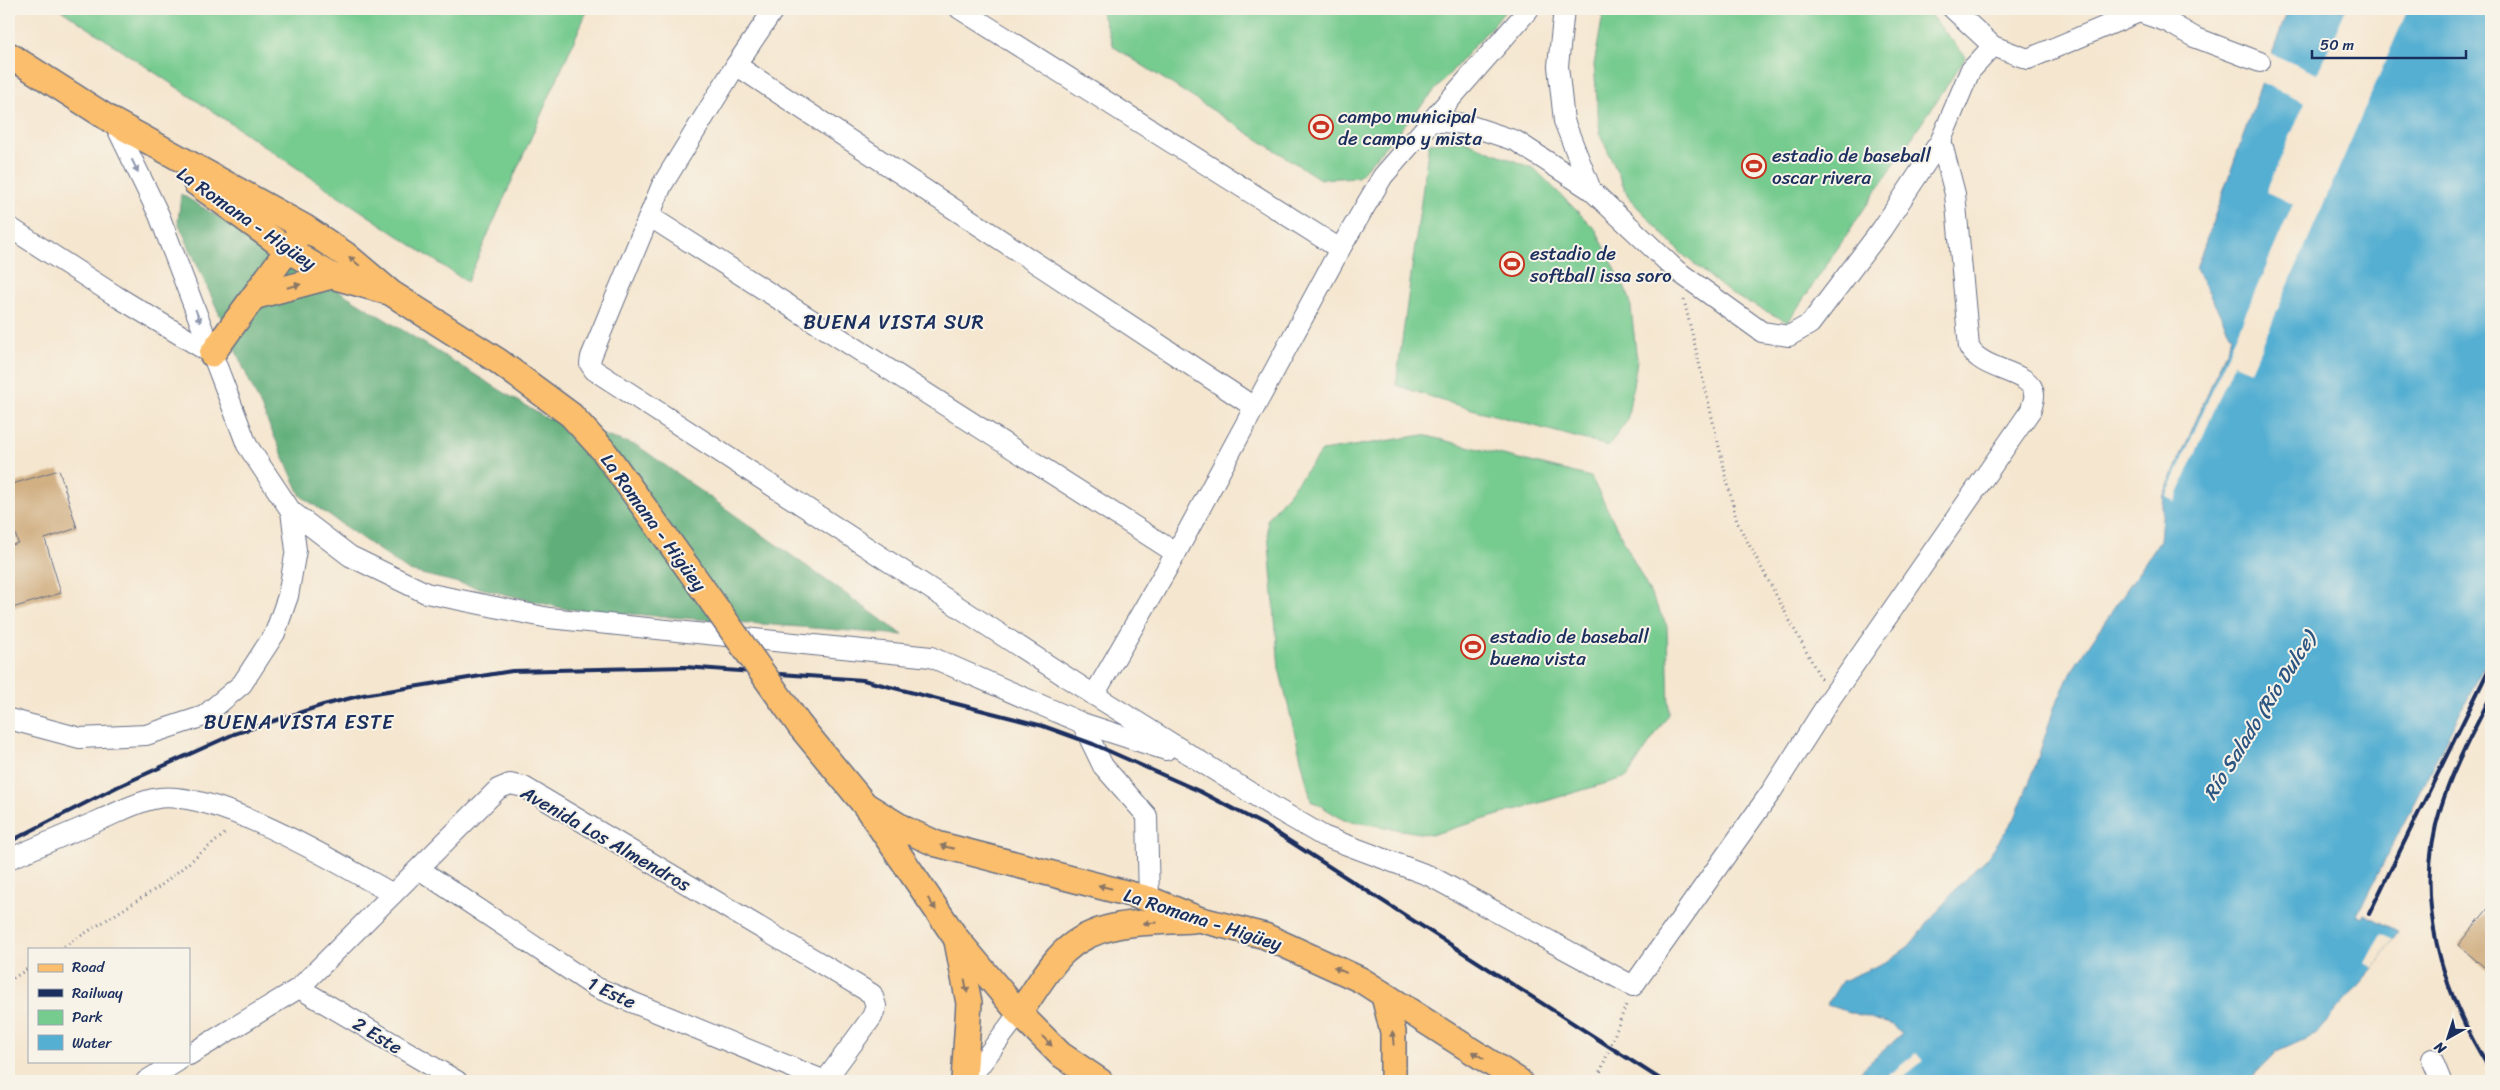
<svg xmlns="http://www.w3.org/2000/svg" width="2500" height="1090" viewBox="0 0 2500 1090" font-family="Sriracha,sans-serif">
<rect width="100%" height="100%" fill="#f7f3e8"/>
<filter id="ink" filterUnits="userSpaceOnUse"><feTurbulence type="fractalNoise" baseFrequency=".02" numOctaves="2"/><feDisplacementMap in="SourceGraphic" scale="10" xChannelSelector="R" yChannelSelector="G"/><feConvolveMatrix kernelMatrix="1 2 1 2 8 2 1 2 1" color-interpolation-filters="sRGB"/></filter>
<filter id="wash" filterUnits="userSpaceOnUse"><feTurbulence type="fractalNoise" baseFrequency=".0096" numOctaves="4" result="noise"/><feDisplacementMap in="SourceGraphic" scale="20" xChannelSelector="R" yChannelSelector="G"/><feGaussianBlur stdDeviation="1.12" result="paint"/><feColorMatrix in="noise" values="0 0 0 0 0 0 0 0 0 0 0 0 0 0 0 0 0 1.4 0 .05"/><feComposite in="paint" operator="in"/></filter>
<g filter="url(#wash)">
<rect width="100%" height="100%" fill="#f5e6cf"/>
<!-- green -->
<g fill="#76cb8f" stroke="#487d76">
<path d="M60 9H588L467 282Z"/>
<path d="M1100 9H1507L1358 177 1320 179 1114 47Z"/>
<path d="M1604 9H1925L1966 57 1788 322 1731 294 1681 253 1629 198 1600 134 1594 65Z"/>
<path d="M1462 140 1535 169 1596 230 1630 299 1637 361 1627 421 1608 446 1446 402 1396 385 1429 143Z"/>
<path d="M1423 435 1591 477 1667 626 1669 714 1627 777 1431 835 1344 820 1311 800 1279 668 1267 520 1322 451Z"/>
</g>
<!-- forest -->
<path fill="#60af7a" stroke="#3e6f6c" d="M181 194 544 417 638 446 903 635 566 609 409 571 301 496 178 222Z"/>
<!-- water -->
<path fill="#54afd2" stroke="#386f98" d="M2288 9H2491V651L2357 915 2362 918 2364 914 2398 931 2374 968 2316 1034 2277 1052 2248 1081H1849L1902 1034 1893 1025 1827 1005 1842 981 1888 961 1909 946 1961 883 1987 858 2015 818 2033 773 2054 708 2071 672 2160 540 2164 495 2232 337 2196 269Z"/>
<!-- pier -->
<g fill="#f5e6cf">
<path d="M2346 9H2408L2251 371 2234 364 2175 501 2166 497 2293 204 2266 192 2305 102 2260 82 2270 53 2317 74Z"/>
<path d="M2382 933 2393 939 2374 968 2365 962Z"/>
<path d="M1916 1053 1923 1061 1898 1081H1882Z"/>
</g>
<g id="blocks">
<!-- building -->
<g fill="#d1b084">
<path d="M59 470 77 528 45 539 61 593 9 609V546L18 543 9 514V485Z"/>
<path d="M2491 905V973L2458 945Z"/>
</g>
</g>
</g>
<g filter="url(#ink)">
<use href="#blocks" fill-opacity="0" stroke="#676f86" stroke-width="1"/>
<g fill="none" stroke-linecap="round" stroke-linejoin="round">
<defs>
<g id="minor">
<path d="M774 9 736 65 662 185 591 357 590 364 594 370 1094 695 1275 808 1323 836 1430 876 1633 986 1771 792 1831 698 2031 410C2032 405 2035 398 2034 394 2032 370 1982 372 1969 347L1955 194 1941 140"/>
<path d="M960 9 1340 249"/>
<path d="M1564 9 1558 66 1564 121 1591 190 1676 270 1762 332 1789 336 1810 324 1882 229 1941 140 1970 71 1993 46"/>
<path d="M1953 9 1993 46 2028 59 2139 12 2168 22 2194 37 2260 62"/>
<path d="M736 65 1254 407"/>
<path d="M1431 121 1465 124 1516 141 1591 190"/>
<path d="M114 122 159 215 247 445 291 511 350 556 426 593 549 618 931 657 1082 723 1166 750"/>
<path d="M649 216 1176 553"/>
<path d="M9 227 116 296 212 354"/>
<path d="M1094 695 1176 553 1340 249 1383 176 1529 9"/>
<path d="M9 719 80 738 146 735 204 716 242 684 275 633 288 596 296 550 291 511"/>
<path d="M1082 723 1103 766 1147 816 1149 899"/>
<path d="M9 859C39 846 69 833 100 820 117 813 134 803 153 799 210 785 341 865 393 894"/>
<path d="M419 869 595 987 825 1081"/>
<path d="M299 988 457 1081"/>
<path d="M189 1055 299 988 498 789 510 784 524 787 872 994 876 1006 872 1017 825 1081"/>
<path d="M2432 1059 2441 1081"/>
<path d="M146 1081 178 1061"/>
<path d="M968 1081 1019 1013"/>
</g>
<g id="major">
<path d="M9 55 114 122 304 227 346 255 391 293 498 361 571 415 603 450 688 568"/>
<path d="M196 183 288 250 332 276 385 291"/>
<path d="M257 296 332 276"/>
<path d="M212 354 297 237"/>
<path d="M800 726 865 805 956 938 1019 1013 1060 1054 1100 1081"/>
<path d="M865 805 904 829 937 844 1149 899 1198 919 1265 936 1361 980 1519 1081"/>
<path d="M957 941 969 1003 964 1081"/>
<path d="M1384 996 1393 1032V1081"/>
<path d="M1019 1013C1032 996 1049 965 1065 951 1099 919 1150 923 1193 920"/>
</g>
</defs>
<!-- minor casing -->
<use href="#minor" stroke="#676f86" stroke-width="22"/>
<!-- major casing -->
<use href="#major" stroke="#676f86" stroke-width="28"/>
<!-- path -->
<g stroke="#676f86" stroke-width="3" stroke-dasharray="1 4" stroke-linecap="butt">
<path d="M1684 300 1737 522 1821 679"/>
<path d="M60 949 159 887 227 832"/>
<path d="M9 981 29 968"/>
<path d="M1597 1081 1626 1005"/>
</g>
<!-- minor -->
<use href="#minor" stroke="#fff" stroke-width="20"/>
<!-- major -->
<use href="#major" stroke="#fabe6d" stroke-width="25"/>
<!-- rail -->
<g stroke="#1b2f5e" stroke-width="4">
<path d="M2491 696C2473 732 2453 768 2441 807 2412 897 2442 994 2491 1071"/>
<path d="M9 842 117 787 234 734 323 705 363 695 512 671 685 667 863 680 1043 726 1093 744 1199 791 1266 826 1663 1081"/>
<path d="M2369 914 2491 665"/>
</g>
<defs>
<path id="major-bridge" d="M688 568 800 726"/>
</defs>
<!-- major-bridge casing -->
<use href="#major-bridge" stroke="#676f86" stroke-width="28" stroke-linecap="butt"/>
<!-- major-bridge -->
<use href="#major-bridge" stroke="#fabe6d" stroke-width="25"/>
</g>
<!-- one-way arrows -->
<defs><path id="oneway-solid" d="M-6-.8H1V-3.2L6.5 0L1 3.2V.8H-6Z" transform="scale(1.25)"/></defs>
<g fill="#8d97ae">
<use href="#oneway-solid" transform="translate(135 166) rotate(64)"/>
<use href="#oneway-solid" transform="translate(198 316) rotate(69)"/>
</g>
<g fill="#8a7666">
<use href="#oneway-solid" transform="translate(354 261) rotate(-140)"/>
<use href="#oneway-solid" transform="translate(294 286) rotate(-14)"/>
<use href="#oneway-solid" transform="translate(947 847) rotate(-166)"/>
<use href="#oneway-solid" transform="translate(1105 887) rotate(-166)"/>
<use href="#oneway-solid" transform="translate(932 904) rotate(55)"/>
<use href="#oneway-solid" transform="translate(1150 923) rotate(176)"/>
<use href="#oneway-solid" transform="translate(1340 970) rotate(-155)"/>
<use href="#oneway-solid" transform="translate(966 986) rotate(79)"/>
<use href="#oneway-solid" transform="translate(1393 1038) rotate(-95)"/>
<use href="#oneway-solid" transform="translate(1047 1041) rotate(45)"/>
<use href="#oneway-solid" transform="translate(1478 1055) rotate(-148)"/>
</g>
</g>
<!-- icons -->
<defs>
<symbol id="stadium-ring" viewBox="-11 -11 22 22"><circle r="9.5" fill="#f7f3e8" stroke="#c8321e" stroke-width="1.5"/><path d="M0-5a6.5 5 0 1 0 0 10a6.5 5 0 1 0 0-10ZM-3.5-1.8h7v3.6h-7Z" fill="#c8321e"/></symbol>
</defs>
<g fill-rule="evenodd">
<use href="#stadium-ring" x="1307" y="113" width="28" height="28"/>
<use href="#stadium-ring" x="1740" y="152" width="28" height="28"/>
<use href="#stadium-ring" x="1498" y="250" width="28" height="28"/>
<use href="#stadium-ring" x="1459" y="633" width="28" height="28"/>
</g>
<g text-anchor="middle" stroke-width="4" stroke-linejoin="round" paint-order="stroke">
<!-- poi labels -->
<g font-size="19" fill="#1b2f5e" stroke="#f7f3e8" text-anchor="start">
<text x="1338" y="123">campo municipal<tspan x="1338" dy="22">de campo y mista</tspan></text>
<text x="1772" y="162">estadio de baseball<tspan x="1772" dy="22">oscar rivera</tspan></text>
<text x="1530" y="260">estadio de<tspan x="1530" dy="22">softball issa soro</tspan></text>
<text x="1490" y="643">estadio de baseball<tspan x="1490" dy="22">buena vista</tspan></text>
</g>
<!-- street labels -->
<g font-size="19" fill="#1b2f5e" stroke="#f7f3e8">
<text transform="translate(247 218) rotate(35)" y="7">La Romana - Higüey</text>
<text transform="translate(654 522) rotate(54)" y="7">La Romana - Higüey</text>
<text transform="translate(606 838) rotate(30)" y="7">Avenida Los Almendros</text>
<text transform="translate(1203 919) rotate(18)" y="7">La Romana - Higüey</text>
<text transform="translate(612 992) rotate(25)" y="7">1 Este</text>
<text transform="translate(378 1035) rotate(31)" y="7">2 Este</text>
</g>
<!-- neighbourhood labels -->
<g font-size="20" letter-spacing="1" fill="#1b2f5e" stroke="#f7f3e8">
<text x="894" y="329">BUENA VISTA SUR</text>
<text x="299" y="729">BUENA VISTA ESTE</text>
</g>
<!-- water labels -->
<g font-size="20" font-style="italic" fill="#2c5581" stroke="#f7f3e8">
<text transform="translate(2259 716) rotate(-58)" y="7">Río Salado (Río Dulce)</text>
</g>
</g>
<!-- margin -->
<rect width="2500" height="1090" fill="none" stroke="#f7f3e8" stroke-width="30"/>
<!-- legend -->
<rect x="28" y="948" width="162" height="115" fill="#f7f3e8" stroke="#9fa5b1"/>
<rect x="38" y="964" width="25" height="8" fill="#fabe6d" stroke="#9fa5b1"/>
<text x="72" y="972" font-size="15" fill="#1b2f5e">Road</text>
<rect x="38" y="989" width="25" height="8" fill="#1b2f5e" stroke="#9fa5b1"/>
<text x="72" y="998" font-size="15" fill="#1b2f5e">Railway</text>
<rect x="38" y="1010" width="25" height="15" fill="#76cb8f" stroke="#9fa5b1"/>
<text x="72" y="1022" font-size="15" fill="#1b2f5e">Park</text>
<rect x="38" y="1035" width="25" height="15" fill="#54afd2" stroke="#9fa5b1"/>
<text x="72" y="1048" font-size="15" fill="#1b2f5e">Water</text>
<!-- north arrow -->
<g transform="translate(2448 1038) rotate(219)" stroke="#f7f3e8" stroke-width="4" paint-order="stroke">
<path d="M0-4L9 19L0 12L-9 19Z" fill="#1b2f5e"/>
<text y="-8" font-size="14" font-weight="bold" text-anchor="middle" fill="#1b2f5e">N</text>
</g>
<!-- scale -->
<path d="M2312 50v8h154v-8" fill="none" stroke="#1b2f5e" stroke-width="2.5"/>
<text x="2320" y="50" font-size="15" fill="#1b2f5e" stroke="#f7f3e8" stroke-width="4" paint-order="stroke">50 m</text>
</svg>
